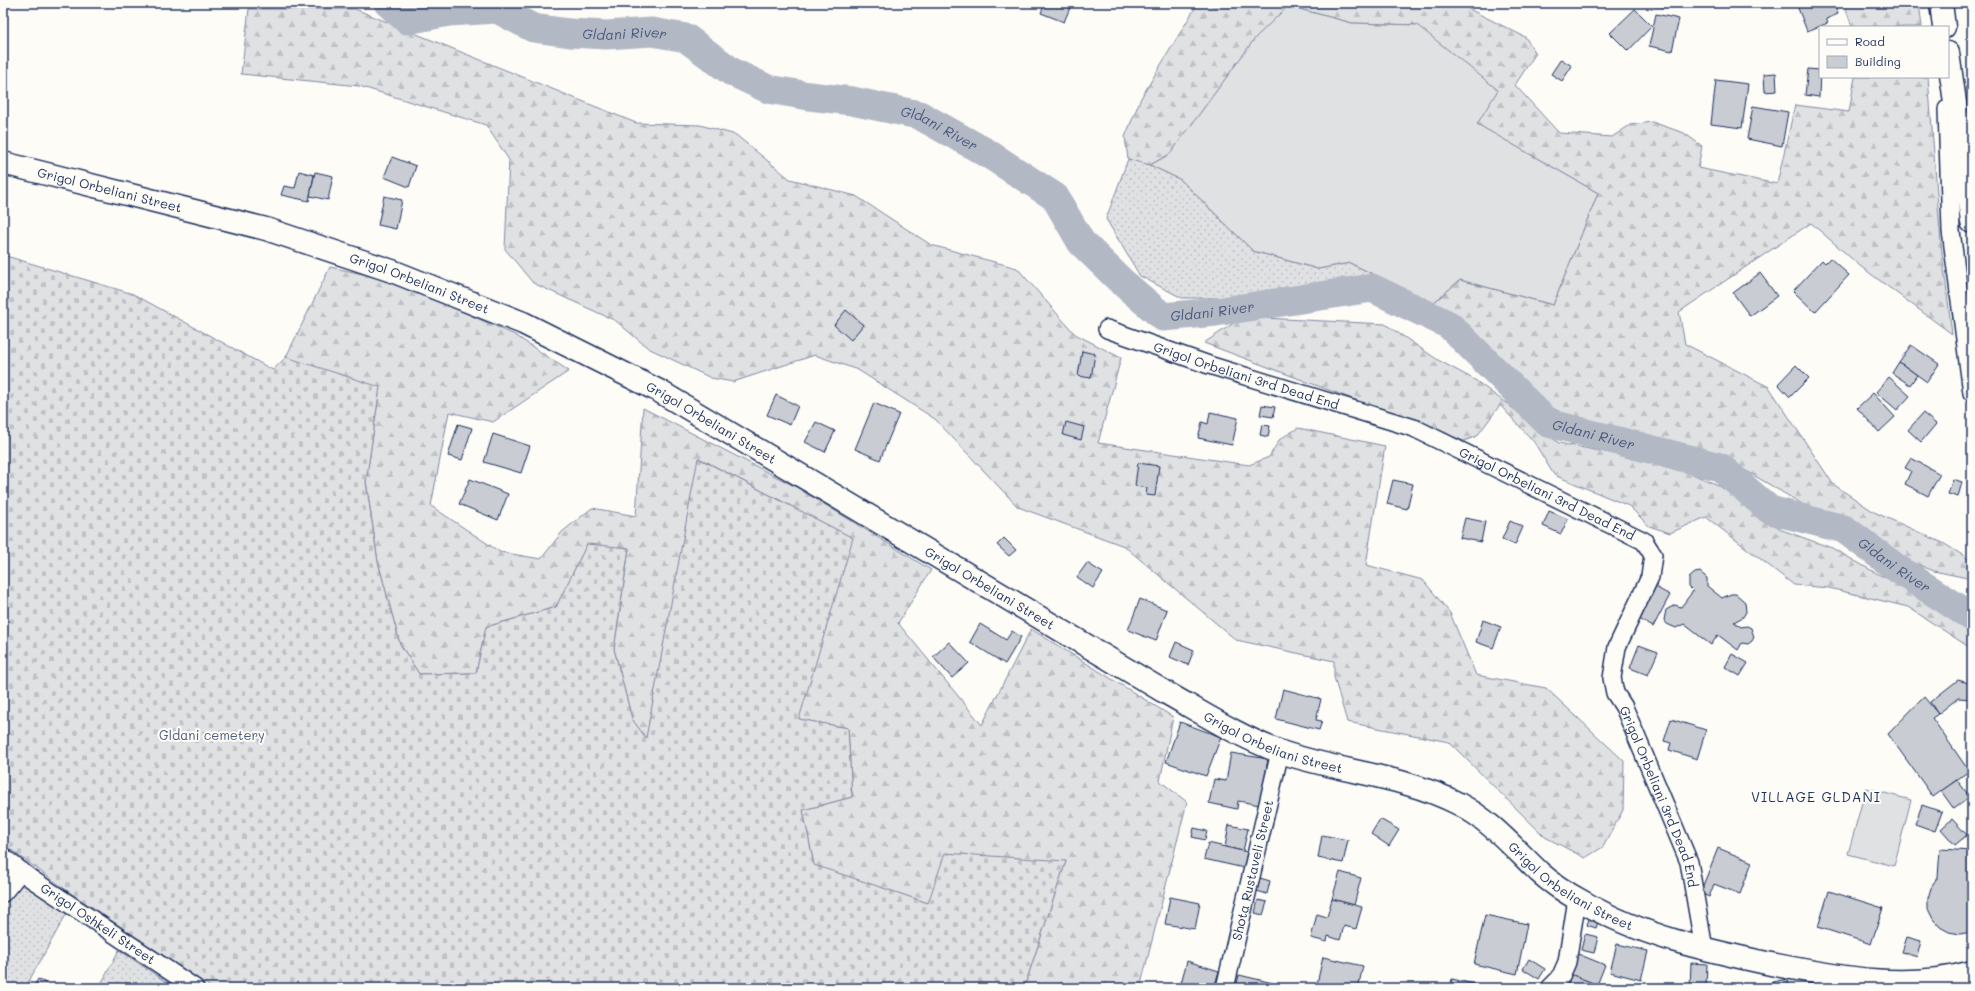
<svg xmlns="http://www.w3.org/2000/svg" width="1975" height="991" viewBox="0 0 1975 991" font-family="Mali,sans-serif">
<defs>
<pattern id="grass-dots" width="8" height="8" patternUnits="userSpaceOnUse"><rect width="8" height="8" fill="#e0e1e3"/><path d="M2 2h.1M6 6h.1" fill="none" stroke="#c0c1c5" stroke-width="1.8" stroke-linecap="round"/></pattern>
<pattern id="forest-firs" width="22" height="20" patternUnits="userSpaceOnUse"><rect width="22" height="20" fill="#e0e1e3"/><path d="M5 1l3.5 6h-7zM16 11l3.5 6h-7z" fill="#c0c1c5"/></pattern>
<pattern id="cemetery-stones" width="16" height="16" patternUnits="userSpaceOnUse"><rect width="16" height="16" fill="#e0e1e3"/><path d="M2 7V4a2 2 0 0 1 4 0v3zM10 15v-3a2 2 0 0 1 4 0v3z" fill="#c0c1c5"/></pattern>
</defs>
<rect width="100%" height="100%" fill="#fdfcf7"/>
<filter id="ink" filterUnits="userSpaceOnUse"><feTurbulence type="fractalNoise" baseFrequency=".025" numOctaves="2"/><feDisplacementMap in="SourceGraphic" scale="8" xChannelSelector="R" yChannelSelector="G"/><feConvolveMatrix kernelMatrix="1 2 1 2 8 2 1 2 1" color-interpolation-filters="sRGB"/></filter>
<g filter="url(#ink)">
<!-- grass -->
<g fill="url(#grass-dots)" stroke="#7e88a0">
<path d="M1128 159 1150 165 1181 180 1253 251 1318 269 1350 263 1395 285H1335L1257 298H1182L1140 276 1106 219Z"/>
<path d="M3 868 67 913 25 988H3Z"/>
<path d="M119 950 175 988H99Z"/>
</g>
<!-- forest -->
<g fill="url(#forest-firs)" stroke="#7e88a0">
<path d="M1198 3H1452L1465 7 1525 37 1536 53 1515 85 1559 133 1612 137 1630 125 1652 122 1684 133 1702 146 1698 168 1777 184 1795 105 1849 112 1855 77H1928L1941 244 1952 334 1860 266 1811 223 1679 312 1685 344 1769 387 1833 484 1874 512 1943 543 1972 561V579L1934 571 1903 559 1852 524 1814 511 1733 463 1600 431 1548 406 1451 311 1433 303 1460 280 1553 305 1598 193 1476 124 1417 25 1352 23 1288 6 1256 38 1170 154 1150 165 1128 159 1125 137 1141 98Z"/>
<path d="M1844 3H1919L1922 27H1852Z"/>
<path d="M249 9H355L636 123 700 125 736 135 790 179 856 196 931 245 1017 268 1075 334 1121 358 1098 443 1249 465 1269 457 1280 439 1298 428 1385 446 1366 565 1423 580 1450 613 1476 675 1546 688 1624 761 1623 810 1603 847 1585 858 1545 837 1449 742 1347 722 1334 677V661L1236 640 1124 546 1018 507 935 419 858 370 815 355 733 382 711 378 648 348 616 321 533 283 505 249 509 160 486 125 359 86 241 74Z"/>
<path d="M330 267 391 280 515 335 569 371 493 422 449 412 431 506 500 552 541 559 562 532 592 508 636 516 643 408 798 488 931 570 898 623 982 725 1031 629 1173 717 1160 781 1187 802 1140 988H1024L1066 861 928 903 814 866 803 810 852 797 848 728 798 719 852 538 699 458 646 739 632 719 614 649 629 549 587 545 556 607 486 627 476 673 419 674 400 644 378 562 366 481 379 394 286 357Z"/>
<path d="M1243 317 1385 324 1438 360 1475 380 1559 443 1671 465 1718 485 1782 530 1832 548 1876 573 1909 589 1972 626V649L1908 607 1829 588 1794 585 1706 517 1670 533 1649 526 1629 506 1554 475 1534 442 1500 405 1477 436 1464 441 1204 343Z"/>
</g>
<!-- cemetery -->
<path fill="url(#cemetery-stones)" stroke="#7e88a0" d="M3 255 133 294 273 370 286 357 380 387 366 482 378 562 400 644 419 674 476 673 486 627 556 607 587 544 629 548 614 649 632 719 646 738 698 458 853 538 799 719 848 728 852 797 803 810 814 865 928 903 945 853 1066 861 1024 988H212L69 892 3 844Z"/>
<!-- garden -->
<g fill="#e0e1e3" stroke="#7e88a0">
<path d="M1288 6 1352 23 1417 25 1498 90 1477 124 1598 193 1553 305 1460 280 1433 303 1350 263 1318 269 1253 251 1181 180 1150 165 1170 154 1256 37Z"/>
<path d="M1866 788 1911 800 1894 866 1848 854Z"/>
</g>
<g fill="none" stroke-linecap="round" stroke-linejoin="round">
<!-- river -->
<path stroke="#b3b8c5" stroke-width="29" id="s1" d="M388 3 407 20 449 12 497 9 533 28 570 33 606 35 652 32 686 38 732 72 768 89 809 96 852 101 919 115 987 153 1055 197 1081 242 1121 281 1163 317 1216 312 1372 288 1449 325 1548 423 1720 467 1770 510 1844 529 1898 569 1972 617"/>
</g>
<!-- building -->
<g fill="#c9ccd3" stroke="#1b2f5e">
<path d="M1045 3H1072L1064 22 1041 13Z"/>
<path d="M1656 3H1666V7L1655 6Z"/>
<path d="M1796 3H1834L1838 14 1826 19 1828 23 1807 31Z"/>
<path d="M1635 9 1652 26 1628 51 1610 33Z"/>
<path d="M1656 14 1679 19 1672 51 1649 46Z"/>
<path d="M1561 59 1572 66 1562 81 1551 74Z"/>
<path d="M1808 69 1820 70 1819 97 1805 95Z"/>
<path d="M1776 73 1777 91 1765 92 1764 74Z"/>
<path d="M1716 80 1748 84 1742 128 1711 124Z"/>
<path d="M1753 106 1788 112 1782 146 1747 139Z"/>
<path d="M392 157 416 166 409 187 384 177Z"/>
<path d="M299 171 314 175 309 201 281 195 284 186 295 188Z"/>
<path d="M315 172 333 176 328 200 310 196Z"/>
<path d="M384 196 402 200 396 229 378 225Z"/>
<path d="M1830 258 1849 275 1815 312 1793 291 1822 260 1825 263Z"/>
<path d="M1760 273 1777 296 1750 316 1733 293Z"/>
<path d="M846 310 863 325 851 340 834 325Z"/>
<path d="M1911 345 1939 364 1927 382 1899 362Z"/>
<path d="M1082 351 1095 354 1091 378 1078 376Z"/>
<path d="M1899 362 1917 375 1910 385 1892 373Z"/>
<path d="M1796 365 1809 378 1790 397 1778 384Z"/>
<path d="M1889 377 1910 396 1897 410 1876 392Z"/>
<path d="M1873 393 1895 417 1879 432 1857 408Z"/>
<path d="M776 395 798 406 790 425 767 415Z"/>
<path d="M874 403 899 414 880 460 855 449Z"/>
<path d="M1262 405 1275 407 1273 417 1260 415Z"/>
<path d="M1210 412 1238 418 1232 445 1198 438 1202 422 1208 424Z"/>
<path d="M1923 413 1936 424 1921 442 1908 430Z"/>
<path d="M816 422 835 431 825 452 805 442Z"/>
<path d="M1066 422 1084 427 1081 440 1063 435Z"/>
<path d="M458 424 472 428 462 460 448 456Z"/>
<path d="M1262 425 1270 426 1268 437 1260 435Z"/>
<path d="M493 434 530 446 521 473 484 462Z"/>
<path d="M1911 458 1940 474 1928 496 1905 484 1911 471 1905 468Z"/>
<path d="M1138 463 1159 466 1155 496 1146 495 1147 488 1135 486Z"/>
<path d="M470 479 508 494 498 520 459 504Z"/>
<path d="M1953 479 1962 482 1958 497 1948 494Z"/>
<path d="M1393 480 1413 484 1407 509 1387 504Z"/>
<path d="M1549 511 1568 519 1561 534 1543 526Z"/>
<path d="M1465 518 1485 522 1481 542 1460 538Z"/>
<path d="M1510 521 1523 527 1515 545 1502 539Z"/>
<path d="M1004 538 1016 550 1009 556 997 545Z"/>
<path d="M1087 563 1103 573 1093 588 1077 577Z"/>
<path d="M1700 572 1707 578V586L1722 598 1731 594H1736L1745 602 1746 612 1743 617 1734 622 1741 627 1747 626 1751 628 1754 637 1752 641 1748 644 1742 643 1738 650 1718 635 1711 645 1684 624 1676 628 1667 624 1664 620 1666 610 1675 605 1681 607 1693 591 1689 587V578L1695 573Z"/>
<path d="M1653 586 1670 595 1653 627 1636 617Z"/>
<path d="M1140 599 1167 610 1156 641 1128 630Z"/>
<path d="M1483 620 1501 627 1493 648 1476 642Z"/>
<path d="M980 624 1006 640 1012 631 1021 637 1005 664 970 642Z"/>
<path d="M949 642 969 663 952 678 933 657Z"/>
<path d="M1176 642 1194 650 1188 665 1170 657Z"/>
<path d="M1639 645 1658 652 1648 675 1630 668Z"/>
<path d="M1732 654 1748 663 1740 676 1725 667Z"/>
<path d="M1958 680 1972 684V699L1958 698 1938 714 1930 702Z"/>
<path d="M1283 689 1321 699 1316 720 1322 721 1319 730 1276 719Z"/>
<path d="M1924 697 1938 714 1932 718 1969 771 1933 797 1888 734Z"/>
<path d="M1671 719 1706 730 1697 759 1669 750 1671 743 1664 741Z"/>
<path d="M1180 722 1221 737 1206 776 1166 762Z"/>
<path d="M1231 753 1268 759 1260 805 1238 801 1237 809 1209 803 1214 779 1226 781Z"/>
<path d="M1957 780 1970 797 1954 809 1941 791Z"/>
<path d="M1922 805 1942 812 1935 831 1915 824Z"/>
<path d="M1380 819 1399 830 1389 846 1371 834Z"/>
<path d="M1952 819 1967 835 1955 845 1941 829Z"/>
<path d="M1229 825 1248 829 1243 851 1225 847Z"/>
<path d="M1194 828 1207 831 1205 840 1192 837Z"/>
<path d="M1322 835 1348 840 1343 863 1318 858Z"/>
<path d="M1208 843 1247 852 1244 868 1204 859Z"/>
<path d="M1718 848 1752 862 1740 894 1714 884 1709 897 1700 893Z"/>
<path d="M1940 849 1972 851 1971 932 1960 934 1949 932 1940 927 1933 919 1928 909V898L1931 888 1938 877Z"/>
<path d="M1340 872 1361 878 1354 905 1332 899Z"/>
<path d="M1260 878 1270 881 1267 894 1257 891Z"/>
<path d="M1829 891 1883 908 1871 944 1818 927Z"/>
<path d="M1170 897 1200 903 1195 929 1165 924Z"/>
<path d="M1332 899 1362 907 1356 929 1344 926 1340 940 1328 936 1327 942 1311 938 1317 914 1327 917Z"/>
<path d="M1258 900 1267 902 1263 915 1255 913Z"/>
<path d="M1485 915 1527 924 1517 974 1474 964Z"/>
<path d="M1590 916 1599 919 1596 928 1587 925Z"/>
<path d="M1585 934 1598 937 1594 953 1581 950Z"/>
<path d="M1907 937 1921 941 1917 957 1902 952Z"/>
<path d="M1617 944 1648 951 1641 980 1610 972Z"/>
<path d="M1578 954 1605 965 1597 985 1570 974Z"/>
<path d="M1323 957 1363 966 1358 988H1316Z"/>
<path d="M1529 959 1545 969 1539 979 1523 969Z"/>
<path d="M1187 961 1219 971 1214 988H1197L1181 983Z"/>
<path d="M1691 963 1707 964 1706 988H1690Z"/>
<path d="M1570 974 1603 987V988H1564Z"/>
<path d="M1239 975 1294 988 1236 987Z"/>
<path d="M38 979 55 988H33Z"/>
<path d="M1452 979 1483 986V988H1450Z"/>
<path d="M1788 979 1789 988H1773L1772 982Z"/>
</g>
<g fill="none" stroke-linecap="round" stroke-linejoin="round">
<defs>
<g id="street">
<path d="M1947 109 1951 231 1972 393"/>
<path id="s2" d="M1107 329 1209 365 1414 428 1644 541 1653 555 1650 577 1617 647 1612 678 1615 693 1624 707 1689 862 1704 949"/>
<path id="s3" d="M3 857 30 878 195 988"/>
<path d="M3 893 21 871"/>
<path id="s4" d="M1225 988 1280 752"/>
<path d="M1550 988 1560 978 1567 962 1577 899"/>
</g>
<g id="secondary">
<path id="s5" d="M3 163 266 229 392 271 523 323 659 391 1163 691C1199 711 1241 738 1281 752 1339 772 1403 775 1459 804 1491 821 1513 847 1539 872 1551 883 1568 894 1583 902 1641 936 1706 950 1771 964 1838 977 1905 991 1972 972"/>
</g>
<g id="highway">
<path d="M1941 3 1944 27"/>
<path d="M1948 53 1972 222"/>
</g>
</defs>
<!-- street casing -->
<use href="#street" stroke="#1b2f5e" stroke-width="20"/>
<!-- secondary casing -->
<use href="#secondary" stroke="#1b2f5e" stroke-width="25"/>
<!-- highway casing -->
<use href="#highway" stroke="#1b2f5e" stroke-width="25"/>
<!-- street -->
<use href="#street" stroke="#fdfcf7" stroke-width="17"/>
<!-- secondary -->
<use href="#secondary" stroke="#fdfcf7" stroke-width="22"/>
<!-- highway -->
<use href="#highway" stroke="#fdfcf7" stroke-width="22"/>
</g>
</g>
<g text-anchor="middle" stroke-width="4" stroke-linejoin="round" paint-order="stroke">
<!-- street labels -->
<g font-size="13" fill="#1b2f5e" stroke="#fdfcf7">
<text dy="5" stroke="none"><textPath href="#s5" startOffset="110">Grigol Orbeliani Street</textPath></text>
<text dy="5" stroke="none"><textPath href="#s5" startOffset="434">Grigol Orbeliani Street</textPath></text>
<text dy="5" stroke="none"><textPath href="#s2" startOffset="147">Grigol Orbeliani 3rd Dead End</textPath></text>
<text dy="5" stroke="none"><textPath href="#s5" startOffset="758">Grigol Orbeliani Street</textPath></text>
<text dy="5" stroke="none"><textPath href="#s2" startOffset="471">Grigol Orbeliani 3rd Dead End</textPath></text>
<text dy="5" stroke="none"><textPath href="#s5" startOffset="1082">Grigol Orbeliani Street</textPath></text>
<text dy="5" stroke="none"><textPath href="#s5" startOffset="1406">Grigol Orbeliani Street</textPath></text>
<text dy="5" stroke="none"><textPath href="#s2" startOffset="855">Grigol Orbeliani 3rd Dead End</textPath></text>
<text dy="5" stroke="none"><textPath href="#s4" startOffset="121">Shota Rustaveli Street</textPath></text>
<text dy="5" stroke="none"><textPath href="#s5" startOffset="1742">Grigol Orbeliani Street</textPath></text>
<text dy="5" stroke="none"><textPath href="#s3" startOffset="116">Grigol Oshkeli Street</textPath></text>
</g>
<!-- park labels -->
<g font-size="13" fill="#4c5c7f" stroke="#fdfcf7">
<text x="212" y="740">Gldani cemetery</text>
</g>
<!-- water labels -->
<g font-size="14" font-style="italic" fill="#49587d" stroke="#fdfcf7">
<text dy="5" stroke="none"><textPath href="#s1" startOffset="249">Gldani River</textPath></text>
<text dy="5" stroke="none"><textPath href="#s1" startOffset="585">Gldani River</textPath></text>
<text dy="5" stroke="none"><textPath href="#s1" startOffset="933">Gldani River</textPath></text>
<text dy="5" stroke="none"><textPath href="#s1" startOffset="1366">Gldani River</textPath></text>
<text dy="5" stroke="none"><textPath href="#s1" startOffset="1701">Gldani River</textPath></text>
</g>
<!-- neighbourhood labels -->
<g font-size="14" letter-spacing="1" fill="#1b2f5e" stroke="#fdfcf7">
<text x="1816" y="802">VILLAGE GLDANI</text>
</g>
</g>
<!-- margin -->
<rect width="1975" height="991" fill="none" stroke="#fdfcf7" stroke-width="16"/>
<rect x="8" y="8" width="1959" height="975" fill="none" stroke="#1b2f5e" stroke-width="1.5" filter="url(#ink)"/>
<!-- legend -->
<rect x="1819" y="26" width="130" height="52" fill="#fdfcf7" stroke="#a3aaba"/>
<rect x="1827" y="39" width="20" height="6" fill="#fdfcf7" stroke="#a3aaba"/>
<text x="1855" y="46" font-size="12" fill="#1b2f5e">Road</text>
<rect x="1827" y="56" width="20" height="12" fill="#c9ccd3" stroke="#a3aaba"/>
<text x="1855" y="66" font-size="12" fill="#1b2f5e">Building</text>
</svg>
